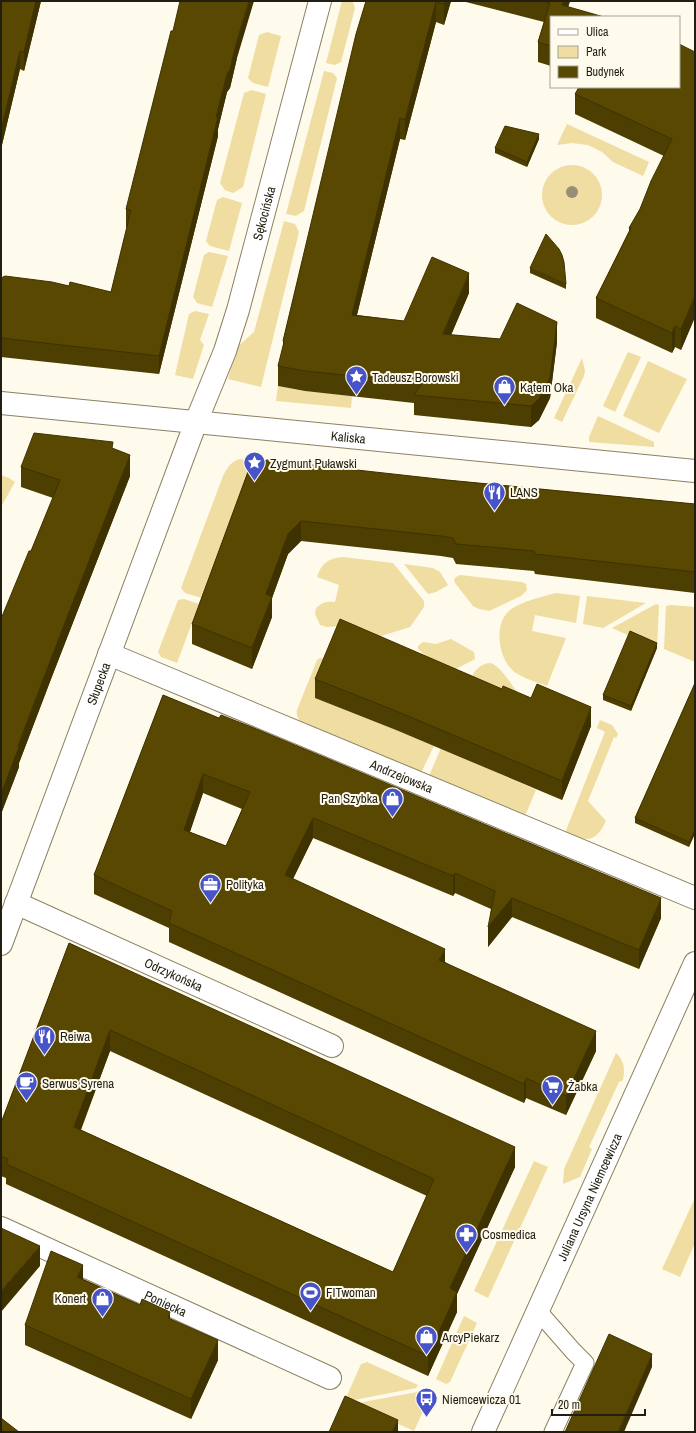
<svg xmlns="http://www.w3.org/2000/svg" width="696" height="1433" viewBox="0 0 696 1433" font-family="'Archivo Narrow',sans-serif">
<rect width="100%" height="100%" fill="#fefaec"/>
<!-- green -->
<g fill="#f0dda2">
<path d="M342 1 353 2 355 8 341 62 335 65 326 63Z"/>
<path d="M267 32 281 36 268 87 253 83 248 78 259 35Z"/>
<path d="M324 71 333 73 337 78 304 211 296 216 286 214Z"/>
<path d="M252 90 266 94 243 187 233 193 225 190 220 183 244 93Z"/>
<path d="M567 124 649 162 643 176 613 162 602 152 588 145 572 143 557 145Z"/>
<circle cx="572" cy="195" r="30"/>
<path d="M223 197 242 203 229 251 210 246 206 241 217 200Z"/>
<path d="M284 221 295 224 299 232 261 387 228 379 236 348 254 332Z"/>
<path d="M209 252 228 256 212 307 197 303 193 297 204 255Z"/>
<path d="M195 311 209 314 200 340 204 345 193 379 175 375 189 314Z"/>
<path d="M628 352 641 357 615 412 603 406Z"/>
<path d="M582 358 585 371 584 376 562 422 554 418Z"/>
<path d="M648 361 687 379 659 433 623 416Z"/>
<path d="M278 386 299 390 352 396 351 408 276 401Z"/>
<path d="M598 416 654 442V447L589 442V437Z"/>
<path d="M240 459 248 460 251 464V469L202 598 185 593 181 588 223 476C227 468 231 461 240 459Z"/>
<path d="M1 475 9 478 15 482 1 507Z"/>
<path d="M343 557 393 563 424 601V607L410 627 375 638 342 626 327 627 320 625 315 614 316 608C323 602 326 601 335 602L339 585 317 577C321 564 328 558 343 557Z"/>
<path d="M404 564 433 568 440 572 448 585 436 592 428 594Z"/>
<path d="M460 575 522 582 526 584 527 590 521 596 489 611 485 610 479 609 473 606 455 583 454 579 456 577Z"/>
<path d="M556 593 580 596 576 623 535 615 532 631 566 638 547 686C537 682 525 679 516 673 499 662 493 626 508 612 516 603 544 596 556 593Z"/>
<path d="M587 596 646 603 603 628 583 624Z"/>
<path d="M184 599 199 604 177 663 161 657 158 652 178 600Z"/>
<path d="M656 604 659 605 657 648 612 628Z"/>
<path d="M671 605 695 607V662L664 649 666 606Z"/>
<path d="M451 639 474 652 475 659 452 671H443L418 649V646L423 642 436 644Z"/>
<path d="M320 658 331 659 315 698 396 730 434 746 421 773 302 724C298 719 296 716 297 710L317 660Z"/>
<path d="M491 663C502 668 510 683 517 692L513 700 471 679C474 670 481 663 491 663Z"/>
<path d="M600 720 612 725 618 734 616 738 614 737 588 801 606 821C595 844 586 841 565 833L605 732 597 728Z"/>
<path d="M441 748 536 790 525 816 429 776Z"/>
<path d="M616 1053C625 1061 625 1070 623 1080L619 1082 589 1147 592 1149 580 1177 563 1184 564 1169Z"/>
<path d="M534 1161 548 1167 488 1298 474 1291Z"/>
<path d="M695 1198V1243L680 1277 662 1269Z"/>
<path d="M464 1316 477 1323 450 1382 446 1384 436 1379Z"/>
<path d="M367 1362 418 1385 416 1388 349 1401 345 1400 361 1364Z"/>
<path d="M428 1390 432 1392 414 1431 357 1405 363 1402Z"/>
</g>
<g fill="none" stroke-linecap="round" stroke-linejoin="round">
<defs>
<path id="service" d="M538 1311 573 1351 585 1363 553 1432"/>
<g id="minor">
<path id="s1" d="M1 403 695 471"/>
<path id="s2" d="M109 654 695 898"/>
<path id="s3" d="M16 903 332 1046"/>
<path id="s4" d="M1 944 196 422 225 351 238 310 320 1"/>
<path id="s5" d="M1 1228 330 1378"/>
</g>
<g id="secondary">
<path id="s6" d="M483 1432 695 963"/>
</g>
</defs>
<!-- service casing -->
<use href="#service" stroke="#8b8162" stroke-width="19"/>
<!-- minor casing -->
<use href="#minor" stroke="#8b8162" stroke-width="24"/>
<!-- secondary casing -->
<use href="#secondary" stroke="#8b8162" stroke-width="24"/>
<!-- service -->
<use href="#service" stroke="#fff" stroke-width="17"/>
<!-- minor -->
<use href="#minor" stroke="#fff" stroke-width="22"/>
<!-- secondary -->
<use href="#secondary" stroke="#fff" stroke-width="22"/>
</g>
<!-- trees -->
<circle fill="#978f75" cx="572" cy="192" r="6"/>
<!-- wall -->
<g fill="#4d3e01" fill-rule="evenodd">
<path d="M1 1H41L24 71 20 69 1 149Z"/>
<path d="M366 1H451L444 25 436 22 405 140 400 139 357 315 404 321 469 293 451 335 500 339 557 342 550 398 539 420 531 427 414 415V403L305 391 278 386V366L283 348V341Z"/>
<path d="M462 1H570L568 7 551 17V66L538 62V42L544 22Z"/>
<path d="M237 58 230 88 227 92 218 129V136L159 374 1 357V278L69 286 111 292 127 228 126 227V209Z"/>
<path d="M679 87 695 317 681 350 675 347 672 353 596 318V298L629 231V228L640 209 664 156 575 114V94Z"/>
<path d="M539 139 527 167 495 153V148Z"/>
<path d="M530 268 566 284V289L530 273Z"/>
<path d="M113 449 130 476 51 679 19 763V767L1 814V619L31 551 53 498 21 487V467Z"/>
<path d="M249 469 447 480 695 504V593L535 574 534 571 456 564 453 558 441 556 301 541 288 554 272 598V617L252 669 192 644V624Z"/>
<path d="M657 648 631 711 603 700V695Z"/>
<path d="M315 679 502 689 591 726 562 800 396 730 315 698Z"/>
<path d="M695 683 689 847 635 823V818Z"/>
<path d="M163 695 661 918 639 969 512 917 488 947 491 909 455 893 453 896 313 838 293 879 445 962 596 1051 566 1115 526 1098 524 1103 169 942V928L94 894V875ZM203 793 242 809 226 846 190 832Z"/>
<path d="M69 943 515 1167 457 1294V1312L428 1376 6 1184V1178L1 1176V1123ZM110 1051 427 1196 393 1272 81 1130Z"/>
<path d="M83 1279 170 1319 218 1360 191 1419 25 1345V1325Z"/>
</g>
<!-- shaded-wall -->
<g fill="#3e3201">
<path d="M36 1H41L24 71V52Z"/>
<path d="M249 1H254L237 58 230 88 227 92 218 129V136L159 374V356L227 74 237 40Z"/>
<path d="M445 1H451L444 25V4Z"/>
<path d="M564 1H570L565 17 562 5Z"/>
<path d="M436 2V22L405 140V120Z"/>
<path d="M20 51V69L1 149V130Z"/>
<path d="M400 118V139L352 335V315Z"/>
<path d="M539 134V139L527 167V162Z"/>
<path d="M469 273V293L443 354V334Z"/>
<path d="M695 296V317L681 350V329Z"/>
<path d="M557 322V342L550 398 539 420 531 427V406Z"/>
<path d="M675 326V347L672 353V333Z"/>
<path d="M130 455V476L51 679 19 763V767L1 814V794L51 659Z"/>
<path d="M301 521V541L288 554 272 598V617L252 669V648L266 594 288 534Z"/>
<path d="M657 643V648L631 711V706Z"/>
<path d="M591 707V726L562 800V781Z"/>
<path d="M203 774V793L184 849V830Z"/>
<path d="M313 818V838L285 895V875Z"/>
<path d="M695 829V834L689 847V842Z"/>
<path d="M455 873V893L453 896V876Z"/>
<path d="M512 898V917L488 947V927Z"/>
<path d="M661 898V918L639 969V950Z"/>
<path d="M445 949V968L439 960Z"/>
<path d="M110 1030V1051L74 1147V1127Z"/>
<path d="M596 1031V1051L566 1115V1096Z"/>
<path d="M526 1078V1098L524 1103V1084Z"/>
<path d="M515 1147V1167L457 1294V1312L428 1376V1356L450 1288Z"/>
<path d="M40 1246V1266L1 1312V1291Z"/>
<path d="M83 1265V1285L77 1277Z"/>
<path d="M170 1312V1332L168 1318Z"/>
<path d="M218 1340V1360L191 1419V1399Z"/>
<path d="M652 1354V1367L624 1432H618Z"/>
<path d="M398 1420V1432H392Z"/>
</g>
<!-- building -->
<g fill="#594801" stroke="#3e3201" fill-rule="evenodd">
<path d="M1 1H36L24 52 20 51 1 130Z"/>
<path d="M180 1H249L237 40 230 70 227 74 216 117H218L159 356 1 338V278L5 276 52 282 69 286 70 282 111 292 131 210 126 209 171 31H173Z"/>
<path d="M366 1H445L444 4 436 2 405 120 400 118 352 315 404 321 432 257 469 273 443 334 500 339 517 303 557 322 550 378 539 399 531 406 414 395 422 383 305 371 278 366 284 342 283 341 356 34Z"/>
<path d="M541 1H564L562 5 604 17H551V46L538 42 550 3Z"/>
<path d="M679 44 695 52V296L681 329 675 326 672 333 596 298 631 228H629L640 209 651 181 672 139 575 94 579 87H679Z"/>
<path d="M505 126 539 134 527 162 495 148Z"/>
<path d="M546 234 559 249 562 255 564 262 566 284 530 268Z"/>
<path d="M34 433 113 442 112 448 130 455 51 659 18 746 19 747 1 794V619L29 551H31L60 480 21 467Z"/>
<path d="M267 460 447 480 695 504V572L535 554 534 551 456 544 453 538 441 536 301 521 288 534 266 594 272 597 252 648 192 624 249 469 254 463Z"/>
<path d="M340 619 502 689 503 686 531 698 537 684 591 707 562 781 396 711 315 679Z"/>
<path d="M630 631 657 643 631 706 603 695Z"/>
<path d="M695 683V829L689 842 635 818Z"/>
<path d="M163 695 219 718 221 715 259 730 661 898 639 950 512 898 488 927 495 891 455 873 453 876 313 818 285 875 445 949 439 960 596 1031 566 1096 526 1078 524 1084 169 923 172 911 94 875ZM203 774 250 792 226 846 184 830Z"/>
<path d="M69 943 515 1147 450 1288 457 1292 428 1356 6 1164 8 1159 1 1156V1123ZM110 1030 434 1179 393 1272 74 1127Z"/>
<path d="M1 1228 40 1246 1 1291Z"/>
<path d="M51 1251 83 1265 77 1277 140 1305 142 1299 170 1312 168 1318 218 1340 191 1399 25 1325Z"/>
<path d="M609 1334 652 1354 618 1432H565Z"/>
<path d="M345 1396 398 1420 392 1432H329Z"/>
<path d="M1 1418 19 1432H1Z"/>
</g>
<!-- icons -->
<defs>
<symbol id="sight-pin" viewBox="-11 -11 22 30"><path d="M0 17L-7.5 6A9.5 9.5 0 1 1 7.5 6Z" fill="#4754c9" stroke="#fefaec"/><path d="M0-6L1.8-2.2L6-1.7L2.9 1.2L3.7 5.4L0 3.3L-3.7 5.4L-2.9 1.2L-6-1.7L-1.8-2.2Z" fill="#fff"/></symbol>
<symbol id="shop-pin" viewBox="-11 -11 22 30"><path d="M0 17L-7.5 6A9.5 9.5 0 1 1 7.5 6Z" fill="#4754c9" stroke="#fefaec"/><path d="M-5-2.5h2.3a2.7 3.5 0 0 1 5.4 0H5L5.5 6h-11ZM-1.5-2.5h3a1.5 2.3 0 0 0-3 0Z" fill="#fff"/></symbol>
<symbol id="restaurant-pin" viewBox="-11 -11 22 30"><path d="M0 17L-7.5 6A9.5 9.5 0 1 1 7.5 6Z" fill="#4754c9" stroke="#fefaec"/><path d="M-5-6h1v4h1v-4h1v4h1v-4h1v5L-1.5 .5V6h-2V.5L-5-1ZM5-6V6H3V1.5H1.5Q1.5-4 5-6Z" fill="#fff"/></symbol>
<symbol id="office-pin" viewBox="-11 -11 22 30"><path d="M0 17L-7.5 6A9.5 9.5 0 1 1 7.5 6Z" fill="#4754c9" stroke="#fefaec"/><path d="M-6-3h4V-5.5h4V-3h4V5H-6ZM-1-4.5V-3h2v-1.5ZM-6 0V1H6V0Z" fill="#fff"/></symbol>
<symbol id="cafe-pin" viewBox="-11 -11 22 30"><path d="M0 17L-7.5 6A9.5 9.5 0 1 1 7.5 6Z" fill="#4754c9" stroke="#fefaec"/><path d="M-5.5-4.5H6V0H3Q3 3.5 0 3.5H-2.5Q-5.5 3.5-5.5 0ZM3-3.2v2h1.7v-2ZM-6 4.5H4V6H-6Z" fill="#fff"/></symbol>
<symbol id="supermarket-pin" viewBox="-11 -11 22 30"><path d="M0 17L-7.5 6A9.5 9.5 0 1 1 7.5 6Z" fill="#4754c9" stroke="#fefaec"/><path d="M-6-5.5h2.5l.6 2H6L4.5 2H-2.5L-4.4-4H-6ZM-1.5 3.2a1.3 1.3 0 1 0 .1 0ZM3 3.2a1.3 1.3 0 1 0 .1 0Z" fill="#fff"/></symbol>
<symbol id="pharmacy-pin" viewBox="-11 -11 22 30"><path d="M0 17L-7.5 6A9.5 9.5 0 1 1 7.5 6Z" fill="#4754c9" stroke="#fefaec"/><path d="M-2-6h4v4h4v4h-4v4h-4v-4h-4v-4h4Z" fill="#fff"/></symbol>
<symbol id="stadium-pin" viewBox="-11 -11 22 30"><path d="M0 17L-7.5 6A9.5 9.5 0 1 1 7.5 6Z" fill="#4754c9" stroke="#fefaec"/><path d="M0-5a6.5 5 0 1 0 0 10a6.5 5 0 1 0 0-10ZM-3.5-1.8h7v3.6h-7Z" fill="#fff"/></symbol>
<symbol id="bus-pin" viewBox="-11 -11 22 30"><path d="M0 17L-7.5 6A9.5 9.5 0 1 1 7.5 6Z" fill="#4754c9" stroke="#fefaec"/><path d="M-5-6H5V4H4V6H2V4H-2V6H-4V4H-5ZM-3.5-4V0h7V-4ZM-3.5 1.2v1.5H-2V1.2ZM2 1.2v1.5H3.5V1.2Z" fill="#fff"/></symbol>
</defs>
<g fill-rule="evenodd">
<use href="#sight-pin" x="344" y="364" width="25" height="34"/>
<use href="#shop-pin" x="492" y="374" width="25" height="34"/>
<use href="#sight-pin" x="242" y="450" width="25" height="34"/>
<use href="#restaurant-pin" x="482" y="480" width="25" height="34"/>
<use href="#shop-pin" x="380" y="786" width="25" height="34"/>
<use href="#office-pin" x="198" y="872" width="25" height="34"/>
<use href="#restaurant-pin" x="32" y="1024" width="25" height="34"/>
<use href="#cafe-pin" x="14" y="1070" width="25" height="34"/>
<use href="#supermarket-pin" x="540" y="1074" width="25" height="34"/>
<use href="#pharmacy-pin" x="454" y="1222" width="25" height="34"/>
<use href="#stadium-pin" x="298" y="1280" width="25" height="34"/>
<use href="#shop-pin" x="90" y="1286" width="25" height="34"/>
<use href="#shop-pin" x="414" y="1324" width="25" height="34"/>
<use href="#bus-pin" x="414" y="1386" width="25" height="34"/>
</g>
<g text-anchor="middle" stroke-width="4" stroke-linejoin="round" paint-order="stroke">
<!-- street labels -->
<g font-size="13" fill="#221e11" stroke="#fefaec">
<text dy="5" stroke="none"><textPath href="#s4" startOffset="777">Sękocińska</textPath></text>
<text dy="5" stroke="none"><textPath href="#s1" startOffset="349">Kaliska</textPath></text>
<text dy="5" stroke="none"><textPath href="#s4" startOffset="278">Słupecka</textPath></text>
<text dy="5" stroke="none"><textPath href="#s2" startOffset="317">Andrzejowska</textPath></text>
<text dy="5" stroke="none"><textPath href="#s3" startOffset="173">Odrzykońska</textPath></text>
<text dy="5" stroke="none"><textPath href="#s6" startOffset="258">Juliana Ursyna Niemcewicza</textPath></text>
<text dy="5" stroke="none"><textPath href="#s5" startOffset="181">Poniecka</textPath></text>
</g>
<!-- poi labels -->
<g font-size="13" fill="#221e11" stroke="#fefaec" text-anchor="start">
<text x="372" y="382">Tadeusz Borowski</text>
<text x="520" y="392">Kątem Oka</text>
<text x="270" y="468">Zygmunt Puławski</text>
<text x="510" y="497">LANS</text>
<text x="378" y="803" text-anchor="end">Pan Szybka</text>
<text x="226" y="889">Polityka</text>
<text x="60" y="1041">Reiwa</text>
<text x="42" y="1088">Serwus Syrena</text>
<text x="568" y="1091">Żabka</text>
<text x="482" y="1239">Cosmedica</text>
<text x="326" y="1297">FITwoman</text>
<text x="86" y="1303" text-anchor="end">Konert</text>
<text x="442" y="1342">ArcyPiekarz</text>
<text x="442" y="1404">Niemcewicza 01</text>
</g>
</g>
<!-- border -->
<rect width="696" height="1433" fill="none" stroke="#221e11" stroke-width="4"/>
<!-- legend -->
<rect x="550" y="16" width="130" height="72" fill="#fefaec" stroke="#a6a294"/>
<rect x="558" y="29" width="20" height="6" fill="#ffffff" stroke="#a6a294"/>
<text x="586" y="36" font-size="12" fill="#221e11">Ulica</text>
<rect x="558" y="46" width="20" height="12" fill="#f0dda2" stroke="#a6a294"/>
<text x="586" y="56" font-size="12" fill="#221e11">Park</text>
<rect x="558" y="66" width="20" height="12" fill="#594801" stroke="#a6a294"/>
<text x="586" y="76" font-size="12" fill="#221e11">Budynek</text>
<!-- scale -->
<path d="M552 1409v6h93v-6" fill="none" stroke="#221e11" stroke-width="2"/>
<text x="558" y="1409" font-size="12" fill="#221e11" stroke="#fefaec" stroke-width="3" paint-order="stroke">20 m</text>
</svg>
